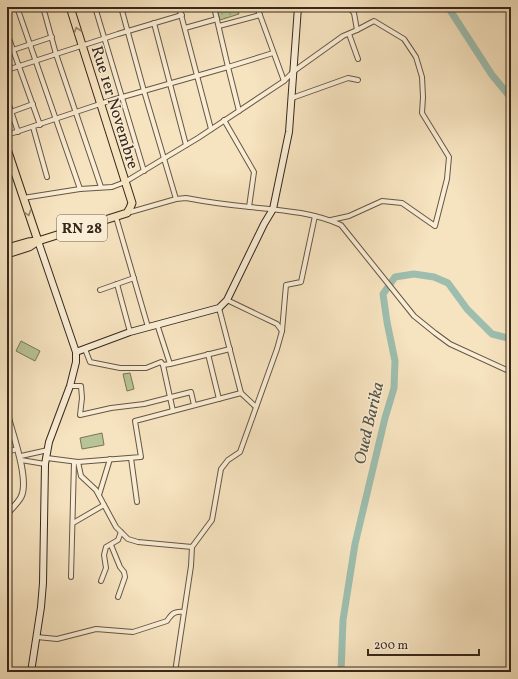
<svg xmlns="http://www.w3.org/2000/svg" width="518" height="679" viewBox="0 0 518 679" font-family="Vollkorn,serif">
<defs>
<pattern id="park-dots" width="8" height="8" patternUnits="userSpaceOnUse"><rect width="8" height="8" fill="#b8c495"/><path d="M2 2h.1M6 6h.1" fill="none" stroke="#9fa880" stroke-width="1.8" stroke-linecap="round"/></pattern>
</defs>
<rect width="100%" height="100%" fill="#f6e3bf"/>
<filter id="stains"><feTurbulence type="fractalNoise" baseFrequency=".005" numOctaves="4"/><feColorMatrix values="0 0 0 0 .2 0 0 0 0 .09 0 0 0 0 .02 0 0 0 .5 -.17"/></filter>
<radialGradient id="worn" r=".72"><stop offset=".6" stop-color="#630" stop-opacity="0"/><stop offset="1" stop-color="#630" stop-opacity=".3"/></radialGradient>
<!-- park -->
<path fill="url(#park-dots)" stroke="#787658" d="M216 7H237L239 14 220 20Z"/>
<!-- pitch -->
<g fill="#b8c495" stroke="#787658">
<path d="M21 341 40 351 35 361 16 351Z"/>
<path d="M130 373 134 389 127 391 123 374Z"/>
<path d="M102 433 104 445 82 449 80 438Z"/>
</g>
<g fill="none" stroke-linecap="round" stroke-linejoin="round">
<!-- river -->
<g stroke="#9dbeaf" stroke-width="7">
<path d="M448 7 492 75 511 98"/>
<path d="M341 672 343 620 355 544 385 418 394 388 395 361 387 322 383 294 395 277 414 274 434 277 448 283 467 309 492 334 511 339"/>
</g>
<defs>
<g id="minor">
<path d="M17 7 80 189"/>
<path d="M43 7 56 54 101 187"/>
<path d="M95 7 144 171"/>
<path d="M121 7 144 91 176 199"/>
<path d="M179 7 211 129"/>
<path d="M257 7 284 81"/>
<path d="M349 7 354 13 357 30"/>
<path d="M154 23 186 145"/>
<path d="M219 26 260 15"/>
<path d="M185 28 217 19"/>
<path d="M7 33 40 125"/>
<path d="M349 34 358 59"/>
<path d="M13 50 52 37"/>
<path d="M7 70 118 34 182 15"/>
<path d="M292 98 348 78 358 80"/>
<path d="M7 99 18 132"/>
<path d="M239 111 228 67 273 53"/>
<path d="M11 112 33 104"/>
<path d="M224 120 254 172 249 207"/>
<path d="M33 127 47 177"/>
<path d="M7 135 112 100 228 67 214 7"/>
<path d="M23 198 80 189 112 187 125 182 198 138 284 81 294 71 343 36 357 30 374 21 404 39 416 57 422 77 423 97 422 113 449 157 447 179 435 226 402 203 382 201 349 216 331 220"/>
<path d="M127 213 176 199 186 198C207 202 229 205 250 207 280 210 313 212 341 225L414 316 435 333 450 344 511 372"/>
<path d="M116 217 148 327"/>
<path d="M117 284 130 332"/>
<path d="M100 290 134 278"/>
<path d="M227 300 277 324 282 331"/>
<path d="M219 308 241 393 256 407"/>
<path d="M157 324 170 364 230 349"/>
<path d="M85 349 90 362 120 368H146L161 362 163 365 170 364"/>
<path d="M208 354 219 399"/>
<path d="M163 365 173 411"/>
<path d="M70 386H81L82 398 80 415 111 408 144 404 191 392 194 405"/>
<path d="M7 452 17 449"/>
<path d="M21 456 48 450"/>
<path d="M47 458 78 462 81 476 96 490 116 527 128 539 138 542 192 547 212 520 221 469 228 460 240 452 277 349 282 331 286 285 301 282 315 216"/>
<path d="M131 458 137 502"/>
<path d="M21 460 45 464"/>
<path d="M78 462 141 457 135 421 241 393"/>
<path d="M99 495 110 459"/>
<path d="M73 523 104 505"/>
<path d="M111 545 120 567 124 572 125 577 118 597"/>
<path d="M71 577 74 462"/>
<path d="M101 581 106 568 104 555 106 547 118 540 121 532"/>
<path d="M37 637 57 639 96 629 133 632 167 621C172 613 175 611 184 612"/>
<path d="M175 672 191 566 192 547"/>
</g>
<path id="tertiary" d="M7 413C12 432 30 480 21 497 18 503 11 509 7 514"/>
<g id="secondary">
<path d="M76 352 130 332 219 308 227 300 264 224 273 209 289 132 298 7"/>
<path d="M31 672 41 607 43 583 45 464 49 442 70 386 76 362V352L38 241"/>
</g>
<g id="primary">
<path d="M7 149 38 241"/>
<path d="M7 248 28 242 37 241"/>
<path d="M7 254 29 247 38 241 127 213 130 208 132 203 70 7"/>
</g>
</defs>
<!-- minor casing -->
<use href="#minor" stroke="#675644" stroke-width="6"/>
<!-- tertiary casing -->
<use href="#tertiary" stroke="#675644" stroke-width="7"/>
<!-- secondary casing -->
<use href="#secondary" stroke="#37271b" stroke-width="8"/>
<!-- primary casing -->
<use href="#primary" stroke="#37271b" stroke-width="9"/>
<!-- minor -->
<use href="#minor" stroke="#f9edd5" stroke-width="4"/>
<!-- tertiary -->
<use href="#tertiary" stroke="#f9edd5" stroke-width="5"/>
<!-- secondary -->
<use href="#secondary" stroke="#f9edd5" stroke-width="6"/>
<!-- primary -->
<use href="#primary" stroke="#f6e3bf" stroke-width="7"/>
</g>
<!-- one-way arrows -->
<defs><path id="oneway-chevron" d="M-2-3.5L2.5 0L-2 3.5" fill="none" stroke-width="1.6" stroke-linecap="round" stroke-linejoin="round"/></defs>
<g stroke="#96856d">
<use href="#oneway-chevron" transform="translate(77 30) rotate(-107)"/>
<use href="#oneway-chevron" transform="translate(28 213) rotate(72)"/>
</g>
<g text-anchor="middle" stroke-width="3" stroke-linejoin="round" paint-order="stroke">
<!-- shield labels -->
<rect fill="#f9edd5" stroke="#716253" stroke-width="1" x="57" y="215" width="50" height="26" rx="3"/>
<g font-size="15" font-weight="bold" fill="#37271b">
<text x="82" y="233">RN 28</text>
</g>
<!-- street labels -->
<g font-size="16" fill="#37271b" stroke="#f9edd5">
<text transform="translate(116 107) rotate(73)" y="6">Rue 1er Novembre</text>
</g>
<!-- water labels -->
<g font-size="17" font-style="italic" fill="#565447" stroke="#f9edd5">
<text transform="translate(368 423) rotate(-77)" y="6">Oued Barika</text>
</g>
</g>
<!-- margin -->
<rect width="518" height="679" fill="none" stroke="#f6e3bf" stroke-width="24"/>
<rect x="8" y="8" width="502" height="663" fill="none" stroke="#37271b" stroke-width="2"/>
<rect x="12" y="12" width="494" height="655" fill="none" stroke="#37271b"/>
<!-- scale -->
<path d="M368 649v6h111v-6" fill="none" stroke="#37271b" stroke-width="2"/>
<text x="374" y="649" font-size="12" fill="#37271b" stroke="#f9edd5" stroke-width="3" paint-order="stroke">200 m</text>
<rect width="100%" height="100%" filter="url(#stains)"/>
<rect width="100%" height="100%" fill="url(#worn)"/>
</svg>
